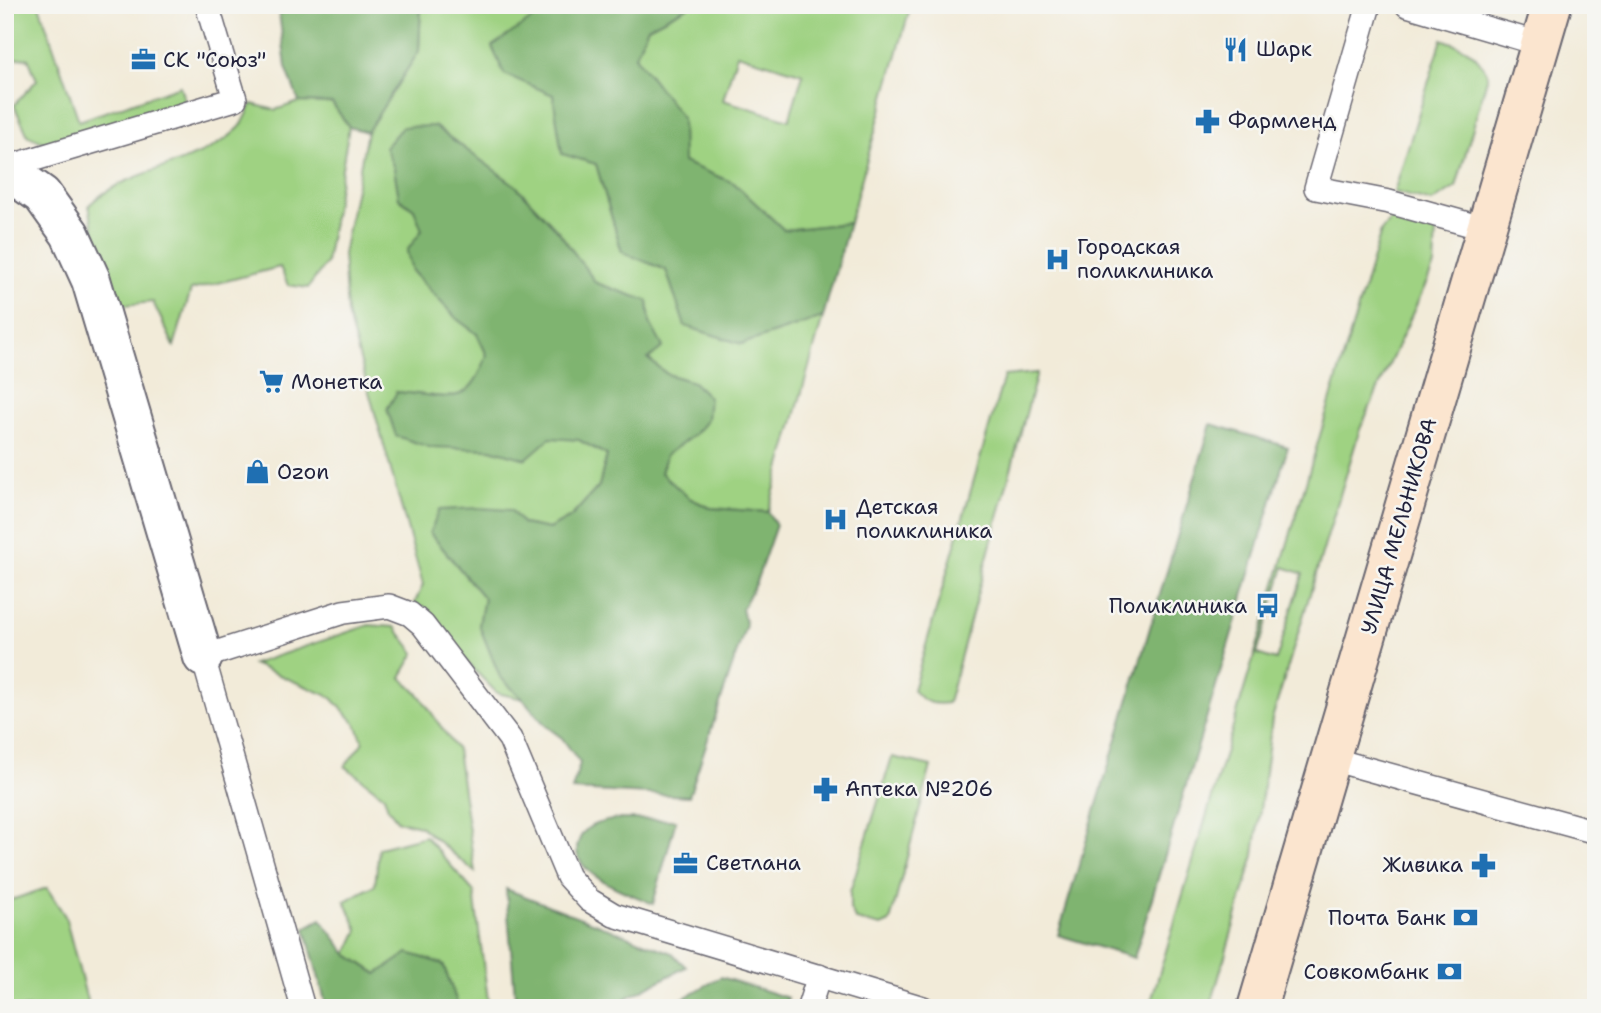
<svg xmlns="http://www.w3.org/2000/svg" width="1601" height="1013" viewBox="0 0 1601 1013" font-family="'Shantell Sans',sans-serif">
<rect width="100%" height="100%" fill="#f6f6f2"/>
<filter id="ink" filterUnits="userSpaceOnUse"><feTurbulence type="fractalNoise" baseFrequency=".0143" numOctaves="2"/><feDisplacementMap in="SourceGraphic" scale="14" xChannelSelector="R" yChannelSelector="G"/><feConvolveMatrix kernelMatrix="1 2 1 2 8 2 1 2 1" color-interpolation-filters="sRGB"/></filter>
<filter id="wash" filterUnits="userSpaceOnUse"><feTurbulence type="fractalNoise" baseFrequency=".00686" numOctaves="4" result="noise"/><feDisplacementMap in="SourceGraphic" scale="28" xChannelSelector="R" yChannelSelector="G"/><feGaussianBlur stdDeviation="1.57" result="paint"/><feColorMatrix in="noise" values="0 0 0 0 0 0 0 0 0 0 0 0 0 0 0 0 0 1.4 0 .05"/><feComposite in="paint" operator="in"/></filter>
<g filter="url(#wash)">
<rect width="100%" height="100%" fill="#f2ebd9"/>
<!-- green -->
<g fill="#9fd282" stroke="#607a5e" stroke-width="2" fill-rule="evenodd">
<path d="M5 5H39L79 121 180 86 186 105 55 147 28 136 14 105 37 80 28 58 5 59Z"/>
<path d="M421 5H553L492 47 505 74 553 94 562 153 596 164 622 252 666 270 685 326 742 344 823 317 768 512 711 508 689 498 661 473 666 455 695 434 692 382 667 374 648 359 662 347 650 323 648 301 596 283 558 231 516 186 434 126 394 167 399 198 414 209 422 230 407 251 412 271 457 319 477 334 487 355C468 412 447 395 397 392L462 447 491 449 526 459 550 437 579 440 607 455 599 486 571 517 549 529 523 524 430 533 484 598 479 625 500 677 523 699 497 693 445 640 415 602 423 585 347 313 343 254 367 132 419 51Z"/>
<path d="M691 5H911L849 223 784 230 734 183 682 162V118L635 56 648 27ZM737 54 803 74 789 120 723 100Z"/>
<path d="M1442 39C1467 48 1475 51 1488 75L1456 187 1432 202 1394 192Z"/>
<path d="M299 102 332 103 349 127 326 263 308 288 288 285 280 267 191 290 174 346 153 302 115 306 95 237 89 205C132 165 195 170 239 128 245 122 248 111 252 104L275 110Z"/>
<path d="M1406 215 1430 221 1436 231 1434 266 1360 429 1272 719 1254 855 1210 1008H1149L1381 231 1391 219ZM1284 567 1303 574 1276 660 1257 654Z"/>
<path d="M1037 373 948 703C933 705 923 703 913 690L1004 376Z"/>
<path d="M369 625 395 627 415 653 401 677 420 696 457 750 475 872 420 826 398 821 388 808 384 796 345 766 363 742 356 724 331 697 253 664Z"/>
<path d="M892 757 931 766 890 922 881 926 856 920 850 909V892Z"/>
<path d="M425 836 474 892 489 1008H459L443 964 408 953 378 974 347 954 358 930 345 901 375 885 379 848Z"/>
<path d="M47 888 65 916 89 1008H5V902Z"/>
</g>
<!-- forest -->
<g fill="#7fb470" stroke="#506b56" stroke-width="2">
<path d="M278 5H421L419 51 367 132 349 127 332 103 299 102 286 67Z"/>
<path d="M553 5H691L648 27 635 56 682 118 683 162 734 183 784 230 849 223 823 317 742 344 685 326 666 270 622 252 596 164 562 154 553 95 504 74 492 46Z"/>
<path d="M434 126 516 186 558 231 596 283 648 301 650 323 663 347 648 359 667 374 693 382 709 397 707 420 695 434 666 455 661 473 689 498 710 508 768 512 776 525 756 582 742 609 746 625 689 796 572 790 580 763 562 738 546 726 523 699 500 677 479 625 484 598 430 533 439 510 478 508 511 510 523 524 549 529 571 517 599 486 607 455 579 440 550 438 526 459 491 449 429 447 396 436 387 409 397 392C447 395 468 412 487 355L477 334 457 319 412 271 407 251 422 230 414 209 399 198 394 168 385 147 402 127Z"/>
<path d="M1211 424 1288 447 1134 958 1058 935Z"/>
<path d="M617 819 676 820 653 904C630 893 568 874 578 843 584 824 600 822 617 819Z"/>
<path d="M506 889 672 953 686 967 608 1008H516Z"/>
<path d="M321 919 347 954 377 974 408 953 443 964 459 1008H327L305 928Z"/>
<path d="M721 977 788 998 785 1008H666Z"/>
</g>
</g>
<g filter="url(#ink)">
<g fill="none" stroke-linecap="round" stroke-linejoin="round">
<defs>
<g id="lane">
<path d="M1369 5 1316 188 1389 202 1486 229"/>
<path d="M1407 5 1540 44"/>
<path d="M5 168 235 99 207 5"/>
<path d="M1331 759 1596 832"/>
<path d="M809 1007 819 976"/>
<path d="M303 1008 203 657 343 612 389 606 410 614 423 625 510 739 568 877 589 900 614 915 923 1008"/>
</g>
<path id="street" d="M5 169 42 195 70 234 91 280 203 657"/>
<path id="secondary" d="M1257 1008 1552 5"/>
</defs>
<!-- lane casing -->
<use href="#lane" stroke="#6b6872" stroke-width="26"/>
<!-- street casing -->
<use href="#street" stroke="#6b6872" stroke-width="42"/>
<!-- secondary casing -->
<use href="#secondary" stroke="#6b6872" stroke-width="42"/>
<!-- lane -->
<use href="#lane" stroke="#fff" stroke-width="23"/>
<!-- street -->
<use href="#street" stroke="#fff" stroke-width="38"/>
<!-- secondary -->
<use href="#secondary" stroke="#fbe5cf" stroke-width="38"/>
</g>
</g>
<!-- icons -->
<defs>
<symbol id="restaurant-bare" viewBox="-9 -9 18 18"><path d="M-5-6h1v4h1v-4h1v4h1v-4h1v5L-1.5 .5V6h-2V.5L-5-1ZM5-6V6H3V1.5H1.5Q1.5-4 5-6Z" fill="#1f6fb2" stroke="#f6f6f2" stroke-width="2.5" paint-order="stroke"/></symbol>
<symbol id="office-bare" viewBox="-9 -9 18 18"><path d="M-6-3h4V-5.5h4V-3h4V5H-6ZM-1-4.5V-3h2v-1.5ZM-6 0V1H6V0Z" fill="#1f6fb2" stroke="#f6f6f2" stroke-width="2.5" paint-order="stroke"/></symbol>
<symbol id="pharmacy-bare" viewBox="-9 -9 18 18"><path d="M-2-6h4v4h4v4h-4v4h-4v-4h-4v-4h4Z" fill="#1f6fb2" stroke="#f6f6f2" stroke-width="2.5" paint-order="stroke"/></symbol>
<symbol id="hospital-bare" viewBox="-9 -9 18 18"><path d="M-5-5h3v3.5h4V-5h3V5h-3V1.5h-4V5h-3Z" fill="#1f6fb2" stroke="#f6f6f2" stroke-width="2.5" paint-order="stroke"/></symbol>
<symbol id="supermarket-bare" viewBox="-9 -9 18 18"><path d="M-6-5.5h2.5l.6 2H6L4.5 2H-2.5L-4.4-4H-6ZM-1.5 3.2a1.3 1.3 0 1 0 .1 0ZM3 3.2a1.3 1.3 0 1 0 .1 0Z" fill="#1f6fb2" stroke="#f6f6f2" stroke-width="2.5" paint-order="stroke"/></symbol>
<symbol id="shop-bare" viewBox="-9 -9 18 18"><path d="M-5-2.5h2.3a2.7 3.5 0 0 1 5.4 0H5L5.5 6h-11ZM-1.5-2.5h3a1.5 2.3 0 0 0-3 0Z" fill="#1f6fb2" stroke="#f6f6f2" stroke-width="2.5" paint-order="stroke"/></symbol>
<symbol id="bus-bare" viewBox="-9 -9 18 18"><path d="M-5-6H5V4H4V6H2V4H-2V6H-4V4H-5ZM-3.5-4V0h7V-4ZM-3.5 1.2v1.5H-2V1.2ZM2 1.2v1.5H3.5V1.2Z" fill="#1f6fb2" stroke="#f6f6f2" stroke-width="2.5" paint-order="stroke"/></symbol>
<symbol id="bank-bare" viewBox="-9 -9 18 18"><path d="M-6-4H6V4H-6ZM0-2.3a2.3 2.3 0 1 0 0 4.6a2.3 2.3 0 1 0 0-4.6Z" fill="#1f6fb2" stroke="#f6f6f2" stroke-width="2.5" paint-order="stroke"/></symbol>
</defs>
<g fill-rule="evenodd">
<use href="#restaurant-bare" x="1218" y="32" width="35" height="35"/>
<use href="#office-bare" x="126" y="42" width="35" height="35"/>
<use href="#pharmacy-bare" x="1190" y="104" width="35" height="35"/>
<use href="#hospital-bare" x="1040" y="242" width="35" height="35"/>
<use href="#supermarket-bare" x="254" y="364" width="35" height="35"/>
<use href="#shop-bare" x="240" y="454" width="35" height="35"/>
<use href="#hospital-bare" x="818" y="502" width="35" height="35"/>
<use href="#bus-bare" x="1250" y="588" width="35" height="35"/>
<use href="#pharmacy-bare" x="808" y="772" width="35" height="35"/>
<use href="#office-bare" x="668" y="846" width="35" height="35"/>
<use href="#pharmacy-bare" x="1466" y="848" width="35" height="35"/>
<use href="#bank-bare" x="1448" y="900" width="35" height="35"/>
<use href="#bank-bare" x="1432" y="954" width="35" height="35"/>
</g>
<g text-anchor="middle" stroke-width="5" stroke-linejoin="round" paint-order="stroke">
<!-- poi labels -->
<g font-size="21" fill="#22223b" stroke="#f6f6f2" text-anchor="start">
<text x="1256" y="56">Шарк</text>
<text x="163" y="67">СК "Союз"</text>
<text x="1228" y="128">Фармленд</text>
<text x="1077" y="254">Городская<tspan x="1077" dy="24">поликлиника</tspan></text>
<text x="291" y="389">Монетка</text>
<text x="277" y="479">Ozon</text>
<text x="856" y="514">Детская<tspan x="856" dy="24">поликлиника</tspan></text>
<text x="1247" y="613" text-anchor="end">Поликлиника</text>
<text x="845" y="796">Аптека №206</text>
<text x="706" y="870">Светлана</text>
<text x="1463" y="872" text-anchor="end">Живика</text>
<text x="1446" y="925" text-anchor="end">Почта Банк</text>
<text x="1429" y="979" text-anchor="end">Совкомбанк</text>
</g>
<!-- street labels -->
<g font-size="21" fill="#22223b" stroke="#f6f6f2">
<text transform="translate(1399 526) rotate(-74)" y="7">УЛИЦА МЕЛЬНИКОВА</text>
</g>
</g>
<!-- margin -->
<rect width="1601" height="1013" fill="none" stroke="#f6f6f2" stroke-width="28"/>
</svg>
